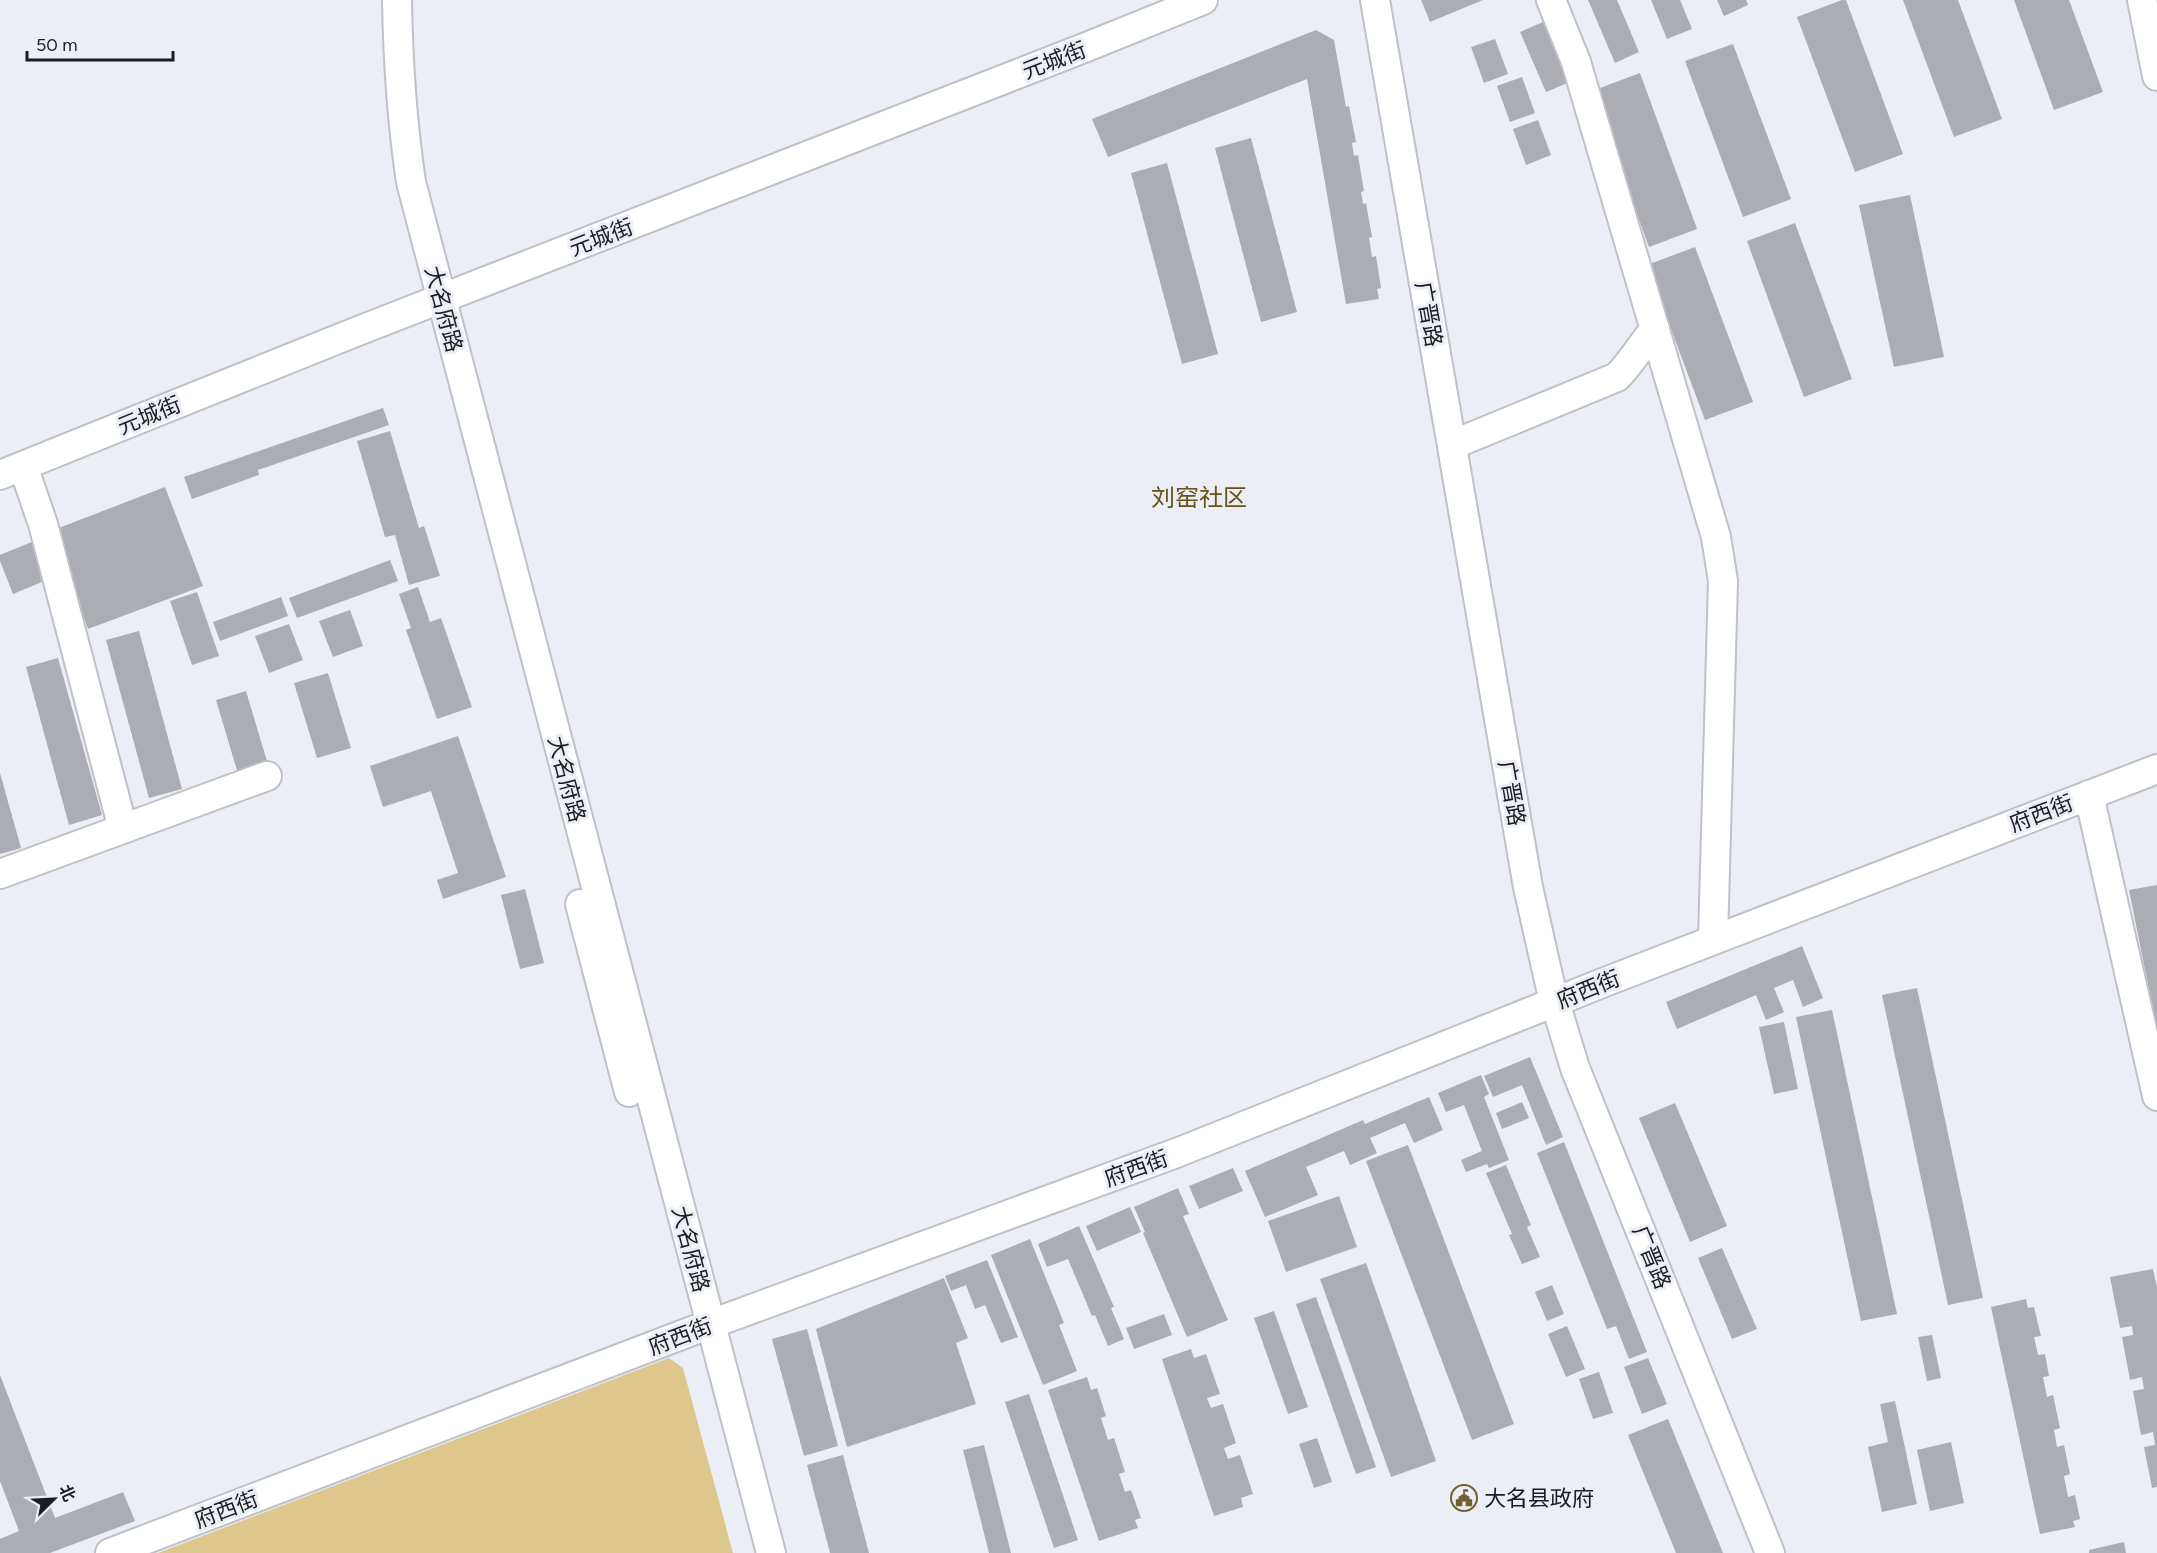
<svg xmlns="http://www.w3.org/2000/svg" width="2157" height="1553" viewBox="0 0 2157 1553" font-family="Figtree,'Noto Sans SC',sans-serif">
<rect width="100%" height="100%" fill="#ebeef4"/>
<!-- green -->
<path fill="#ddc78d" d="M669 1358 683 1368 733 1553H158Z"/>
<!-- building -->
<g fill="#abadb3">
<path d="M1421 0H1483L1430 22Z"/>
<path d="M1588 0H1617L1639 52 1615 63Z"/>
<path d="M1651 0H1680L1692 29 1667 39Z"/>
<path d="M1717 0H1746L1748 5 1724 16Z"/>
<path d="M1842 0H1846L1903 154 1855 172 1797 17Z"/>
<path d="M1903 0H1958L2002 119 1954 137Z"/>
<path d="M2014 0H2069L2103 92 2054 110Z"/>
<path d="M1543 22 1570 82 1546 92 1520 32Z"/>
<path d="M1316 30 1334 40 1346 107 1349 106 1356 142 1352 143 1354 156 1358 155 1364 191 1361 192 1363 204 1366 203 1372 237 1369 238 1372 257 1376 256 1381 288 1377 289 1379 299 1346 304 1307 79 1108 157 1092 119Z"/>
<path d="M1495 39 1508 74 1484 83 1471 47Z"/>
<path d="M1733 44 1791 199 1743 217 1685 61Z"/>
<path d="M1640 73 1697 229 1649 247 1592 91Z"/>
<path d="M1522 77 1535 113 1510 122 1497 86Z"/>
<path d="M1538 120 1551 155 1526 165 1513 129Z"/>
<path d="M1251 138 1297 312 1261 322 1215 148Z"/>
<path d="M1167 163 1218 354 1182 364 1131 173Z"/>
<path d="M1910 195 1944 357 1894 367 1859 205Z"/>
<path d="M1795 223 1852 379 1804 397 1747 241Z"/>
<path d="M1695 247 1753 402 1705 420 1647 265Z"/>
<path d="M383 408 389 425 258 470 259 475 192 499 184 477Z"/>
<path d="M390 431 419 528 424 526 440 576 409 585 395 535 385 537 357 441Z"/>
<path d="M165 487 203 586 88 629 51 531Z"/>
<path d="M39 539 54 577 13 594 0 561V555Z"/>
<path d="M390 560 398 581 297 618 289 598Z"/>
<path d="M418 587 430 622 441 618 472 707 437 719 406 630 411 628 399 594Z"/>
<path d="M197 592 219 656 192 665 170 601Z"/>
<path d="M281 597 288 616 220 641 213 622Z"/>
<path d="M350 610 363 646 333 657 319 621Z"/>
<path d="M289 624 303 660 269 673 255 636Z"/>
<path d="M139 631 182 789 149 798 106 640Z"/>
<path d="M58 658 102 815 69 825 26 667Z"/>
<path d="M328 673 351 748 317 758 294 683Z"/>
<path d="M246 691 269 768 239 777 216 700Z"/>
<path d="M458 736 506 877 443 899 437 880 458 873 431 791 383 807 370 766Z"/>
<path d="M0 773 21 848 0 854Z"/>
<path d="M2157 885V1024H2156L2129 890Z"/>
<path d="M525 889 544 963 520 969 501 895Z"/>
<path d="M1802 946 1823 998 1803 1007 1793 980 1774 988 1784 1012 1766 1020 1756 995 1677 1029 1666 1002Z"/>
<path d="M1917 988 1983 1298 1948 1305 1882 995Z"/>
<path d="M1832 1010 1897 1314 1861 1321 1796 1017Z"/>
<path d="M1784 1022 1798 1089 1774 1094 1759 1027Z"/>
<path d="M1530 1057 1563 1137 1546 1145 1522 1085 1493 1097 1484 1076Z"/>
<path d="M1481 1075 1489 1094 1484 1097 1509 1160 1489 1168 1487 1164 1466 1172 1461 1160 1482 1151 1464 1105 1446 1112 1438 1093Z"/>
<path d="M1429 1097 1443 1130 1414 1143 1405 1123 1370 1138 1377 1153 1350 1165 1344 1151 1306 1167 1318 1195 1265 1217 1245 1171 1363 1120 1365 1124Z"/>
<path d="M1522 1102 1529 1118 1502 1129 1496 1113Z"/>
<path d="M1675 1103 1727 1226 1690 1242 1639 1118Z"/>
<path d="M1564 1142 1647 1352 1629 1359 1616 1326 1607 1329 1537 1153Z"/>
<path d="M1408 1145 1514 1424 1472 1440 1366 1161Z"/>
<path d="M1506 1165 1531 1225 1527 1227 1540 1257 1522 1264 1509 1235 1512 1234 1486 1173Z"/>
<path d="M1233 1168 1243 1191 1199 1209 1189 1186Z"/>
<path d="M1178 1188 1189 1214 1183 1216 1228 1320 1187 1337 1143 1233 1145 1232 1134 1207Z"/>
<path d="M1339 1196 1357 1247 1286 1272 1268 1221Z"/>
<path d="M1130 1207 1141 1232 1097 1251 1086 1226Z"/>
<path d="M1079 1226 1114 1307 1111 1308 1124 1339 1108 1346 1095 1315 1092 1316 1068 1259 1047 1267 1038 1244Z"/>
<path d="M1030 1239 1064 1323 1059 1325 1077 1371 1043 1385 991 1255Z"/>
<path d="M1722 1248 1757 1329 1732 1339 1698 1258Z"/>
<path d="M987 1260 1018 1337 1001 1343 985 1305 975 1309 966 1285 951 1291 945 1276Z"/>
<path d="M1366 1263 1436 1461 1391 1477 1320 1279Z"/>
<path d="M2153 1269 2157 1287V1487L2152 1488 2144 1447 2155 1445 2153 1432 2141 1435 2133 1391 2144 1389 2142 1377 2130 1380 2122 1337 2133 1335 2132 1326 2120 1328 2110 1277Z"/>
<path d="M944 1278 968 1338 956 1343 976 1404 847 1447 816 1329Z"/>
<path d="M1552 1285 1564 1314 1547 1321 1535 1292Z"/>
<path d="M1316 1297 1376 1467 1356 1474 1296 1304Z"/>
<path d="M2026 1299 2028 1308 2034 1307 2041 1336 2034 1337 2038 1355 2045 1354 2049 1376 2043 1377 2047 1397 2053 1395 2060 1428 2054 1430 2057 1447 2064 1445 2070 1474 2064 1476 2068 1497 2075 1495 2080 1519 2073 1521 2075 1527 2040 1534 1991 1307Z"/>
<path d="M1274 1311 1308 1407 1288 1414 1254 1318Z"/>
<path d="M1164 1314 1172 1335 1134 1349 1126 1328Z"/>
<path d="M1567 1326 1585 1369 1566 1377 1548 1334Z"/>
<path d="M807 1329 838 1446 804 1456 772 1339Z"/>
<path d="M1932 1335 1941 1378 1927 1381 1918 1337Z"/>
<path d="M1191 1349 1194 1358 1206 1354 1220 1394 1207 1398 1211 1408 1223 1404 1236 1443 1224 1448 1228 1459 1240 1455 1253 1494 1241 1498 1243 1507 1214 1516 1162 1359Z"/>
<path d="M1648 1358 1667 1404 1642 1414 1624 1367Z"/>
<path d="M1599 1372 1613 1413 1593 1419 1579 1379Z"/>
<path d="M0 1375 55 1518 123 1492 135 1521 50 1553H0V1539L19 1531 0 1481Z"/>
<path d="M1087 1377 1091 1390 1097 1388 1106 1416 1101 1418 1108 1440 1114 1438 1125 1472 1119 1474 1125 1492 1131 1490 1141 1518 1135 1520 1138 1528 1099 1541 1048 1390Z"/>
<path d="M1029 1394 1078 1540 1054 1548 1005 1402Z"/>
<path d="M1895 1401 1917 1504 1882 1512 1868 1447 1888 1442 1880 1404Z"/>
<path d="M1668 1419 1723 1553H1676L1628 1435Z"/>
<path d="M1317 1438 1332 1482 1314 1488 1299 1444Z"/>
<path d="M1951 1442 1964 1503 1930 1511 1917 1450Z"/>
<path d="M984 1445 1011 1553H989L963 1450Z"/>
<path d="M843 1455 869 1553H830L807 1465Z"/>
<path d="M2124 1542 2126 1553H2089V1550Z"/>
</g>
<g fill="none" stroke-linecap="round" stroke-linejoin="round">
<defs>
<g id="minor">
<path d="M397 0C398 61 402 122 411 182L771 1553"/>
<path d="M1375 0 1528 887 1551 989 1575 1068 1770 1553"/>
<path d="M1551 0 1576 62 1716 537 1723 581 1713 940"/>
<path d="M2142 0 2157 76"/>
<path d="M1452 445 1617 377C1632 362 1641 345 1655 329"/>
<path d="M23 466 43 524 123 829"/>
<path d="M0 475 353 333 1084 48 1203 0"/>
<path d="M2089 795 2157 1096"/>
<path d="M0 874 267 776"/>
<path d="M580 904 629 1092"/>
<path d="M110 1553 692 1331 1179 1152 1610 980 2157 769"/>
</g>
</defs>
<!-- minor casing -->
<use href="#minor" stroke="#bfc1c8" stroke-width="32"/>
<!-- minor -->
<use href="#minor" stroke="#fff" stroke-width="28"/>
</g>
<!-- icons -->
<defs>
<symbol id="civic-ring" viewBox="-11 -11 22 22"><circle r="9.5" fill="#ebeef4" stroke="#73612f" stroke-width="1.5"/><path d="M-.6-6.5H3V-4.5H.6V-3L4-1V1h2V6H-6V1h2V-1L-.6-3ZM-1.2 2.5V6h2.4V2.5Z" fill="#73612f"/></symbol>
</defs>
<g fill-rule="evenodd">
<use href="#civic-ring" x="1449" y="1483" width="30" height="30"/>
</g>
<g text-anchor="middle" stroke-width="6" stroke-linejoin="round" paint-order="stroke">
<!-- street labels -->
<g font-size="22" fill="#1c1d20" stroke="#ebeef4">
<text transform="translate(1054 60) rotate(-21)" y="8">元城街</text>
<text transform="translate(601 237) rotate(-21)" y="8">元城街</text>
<text transform="translate(444 309) rotate(75)" y="8">大名府路</text>
<text transform="translate(1429 314) rotate(80)" y="8">广晋路</text>
<text transform="translate(149 415) rotate(-22)" y="8">元城街</text>
<text transform="translate(567 779) rotate(75)" y="8">大名府路</text>
<text transform="translate(1512 793) rotate(80)" y="8">广晋路</text>
<text transform="translate(2041 813) rotate(-21)" y="8">府西街</text>
<text transform="translate(1588 989) rotate(-22)" y="8">府西街</text>
<text transform="translate(1136 1168) rotate(-20)" y="8">府西街</text>
<text transform="translate(691 1249) rotate(75)" y="8">大名府路</text>
<text transform="translate(1652 1257) rotate(68)" y="8">广晋路</text>
<text transform="translate(680 1336) rotate(-21)" y="8">府西街</text>
<text transform="translate(226 1509) rotate(-21)" y="8">府西街</text>
</g>
<!-- poi labels -->
<g font-size="22" fill="#1c1d20" stroke="#ebeef4" text-anchor="start">
<text x="1484" y="1506">大名县政府</text>
</g>
<!-- neighbourhood labels -->
<g font-size="24" fill="#675318" stroke="#ebeef4">
<text x="1199" y="506">刘窑社区</text>
</g>
</g>
<!-- north arrow -->
<g transform="translate(54 1499) rotate(66)" stroke="#ebeef4" stroke-width="4.5" paint-order="stroke">
<path d="M0-4.5L10 22L0 15L-10 22Z" fill="#1c1d20"/>
<text y="-9" font-size="16" font-weight="bold" text-anchor="middle" fill="#1c1d20">北</text>
</g>
<!-- scale -->
<path d="M27 51v9h146v-9" fill="none" stroke="#1c1d20" stroke-width="3"/>
<text x="36" y="51" font-size="18" fill="#1c1d20" stroke="#ebeef4" stroke-width="4.5" paint-order="stroke">50 m</text>
</svg>
